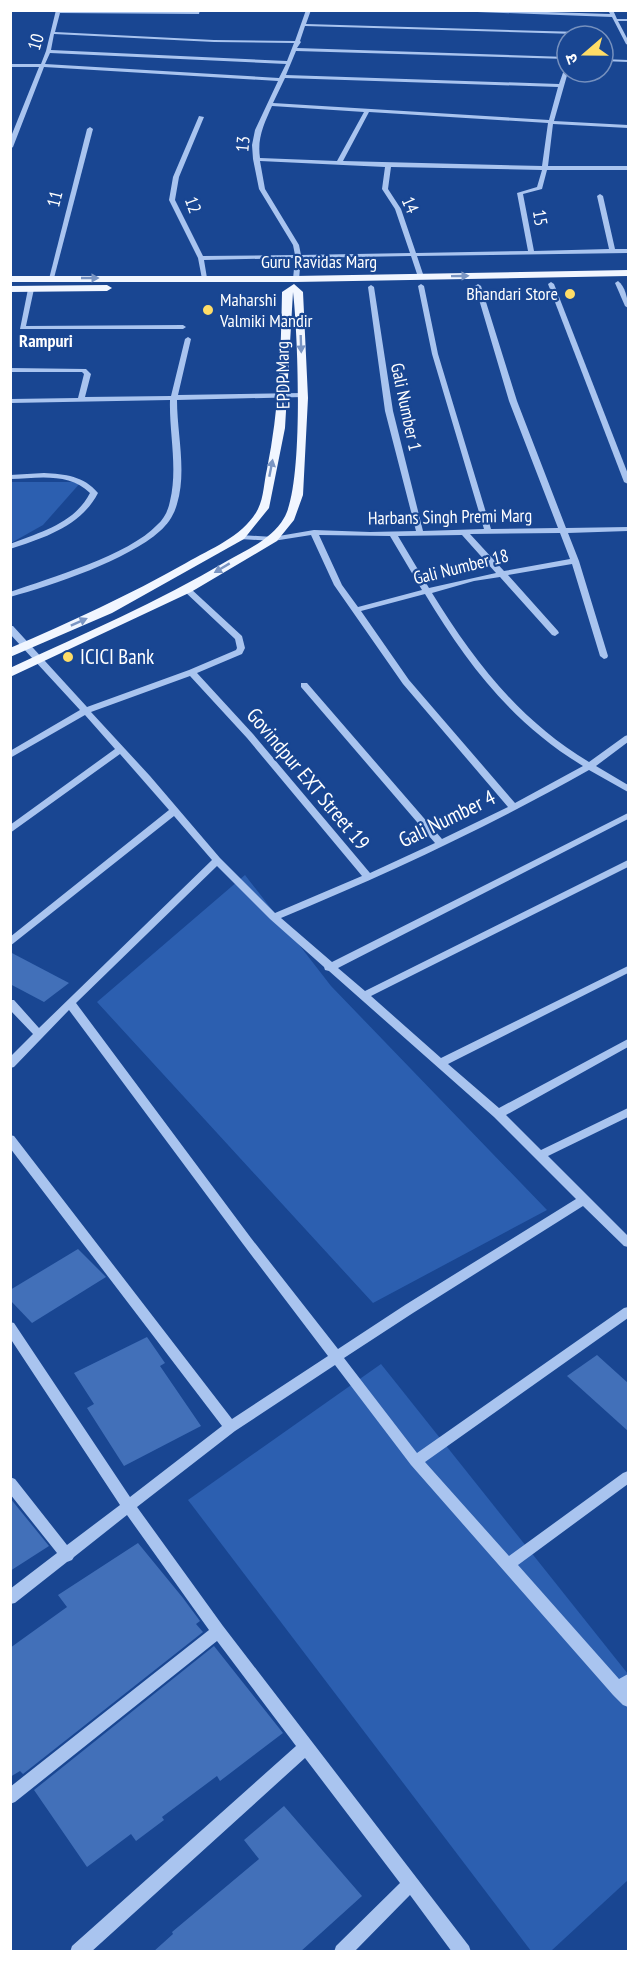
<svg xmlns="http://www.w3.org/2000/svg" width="639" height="1962" viewBox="0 0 639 1962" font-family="'PT Sans Narrow','Noto Sans Devanagari',sans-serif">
<rect width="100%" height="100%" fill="#194692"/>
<!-- green -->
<g fill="#2c5fb0">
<path d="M11 482H81L43 525 11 543Z"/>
<path d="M245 875 331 986 547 1210 373 1303 97 1002Z"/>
<path d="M381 1364 628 1674V1880L551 1951H531L188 1500Z"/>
</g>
<!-- building -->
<g fill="#4270b9">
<path d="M10 952 69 983 44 1002 10 984Z"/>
<path d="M78 1249 106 1277 32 1323 10 1300V1290Z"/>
<path d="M147 1337 165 1363 160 1366 201 1426 124 1466 87 1408 94 1404 74 1373Z"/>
<path d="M597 1355 628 1383V1431L567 1376Z"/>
<path d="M10 1498 49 1546 10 1571Z"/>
<path d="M138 1543 183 1598 200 1621 196 1624 203 1632 23 1774 20 1771 10 1777V1648L67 1607 58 1595Z"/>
<path d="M214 1646 283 1733 220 1781 217 1776 162 1817 164 1820 136 1841 131 1834 87 1867 34 1790Z"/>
<path d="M284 1806 362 1896 300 1952H153L173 1934 172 1932 259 1859 244 1840Z"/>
</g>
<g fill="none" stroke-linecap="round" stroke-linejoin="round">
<!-- minor -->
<g fill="#a9c4ef" fill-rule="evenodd">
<path d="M196 10H200L199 14 60 13 55 32 214 40 295 41 306 10H311L306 24 581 32 579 36H575L576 34 305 26 300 41 301 42 297 48 567 57V59L296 51 286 75 559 84 565 67 567 66 568 72 554 121 628 125V128L553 124 548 166H628V170H547L542 189 523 194 534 251 609 249 597 196 600 194 603 196 615 249H628V253L417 256 424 277 421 279 418 277 411 256 301 258 299 279 296 281 293 279 295 258 204 260 207 278 202 279 198 258 169 200 173 177 199 116 204 117 179 177 175 200 203 256 295 255 293 245 259 189 253 159 252 145 255 130 278 81 44 67 13 147 10 149V139L39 67H10V64H41L46 51 56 10ZM54 34 214 42 294 43 287 61 51 50ZM50 53 286 64 279 78 45 64ZM285 78 558 87 549 120 273 103ZM272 106 364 112 337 161 260 158C257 138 264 124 272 106ZM369 112 548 123 542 166 343 161ZM260 161 385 167 382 189 395 209 410 253 301 255 299 245 265 189ZM391 167 542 170 537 187 517 193 528 251 416 253 401 209 388 189Z"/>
<path d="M425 10H486L610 14 608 10H613L617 19H628V21H618L628 40V45L626 44 612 17Z"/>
<path d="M603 59 628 60V62L603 61Z"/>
<path d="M90 127 93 129 54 278 49 279 87 129Z"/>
<path d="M618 281C625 286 628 299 628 308L625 306 615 283Z"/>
<path d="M551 282 554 284 628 474V484L624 482 548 284Z"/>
<path d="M421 284 424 286 438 354 491 529 558 528 509 401 475 286 478 284 481 286 517 401 566 528 628 527V531L568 533 579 561 608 656 607 658 604 659 600 656 572 564 508 575 558 631 559 633 555 636 552 635 500 577 474 581 432 593C474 661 519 720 589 762L625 736 628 735V742L596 766 628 785V792L589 770C490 826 387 874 281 918L332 962 628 813V819L338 968 365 991 628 860V867L371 996 441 1058 628 966V973L448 1064 499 1108 628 1039V1047L506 1115 541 1150 628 1108V1117L548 1156 628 1236V1247L624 1246 583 1206 413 1313 344 1358 417 1453 624 1308 628 1307V1318L425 1462 509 1556 623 1473 628 1471V1484L518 1565 619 1679 628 1674V1707L623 1705 613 1695 411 1465 335 1365 235 1431 137 1507 223 1626 469 1946 471 1952H452L410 1895 354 1952H334L336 1946 400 1883 305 1758 91 1952H70L72 1946 296 1746 217 1641 15 1802 10 1804V1787L209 1630 127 1515 74 1557 72 1560 67 1562 15 1603 10 1604V1589L57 1553 10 1494V1477L15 1479 67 1545 120 1505 10 1338V1322L14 1323 130 1497 222 1426 10 1148V1135L14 1136 232 1419 328 1356 243 1244 69 1010 14 1067 10 1068V1057L33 1034 10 1010V1000H14L39 1028 212 860 174 816 10 946V937L169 810 120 754 10 833V825L115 749 85 715 10 758V751L80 710 10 634V626H13L87 707 189 670 236 650 237 648 235 639 183 590 184 588H190L242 636 245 648 242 654 197 673 253 734 370 873 435 843 301 687V683H307L442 839 508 807 403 684 334 585 311 535 273 541 240 539 236 537 240 535 273 537 314 530 370 532 416 531 385 411 368 287 371 285 374 287 393 411 423 531 484 529 432 354 418 286ZM560 533 570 559 504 571 470 534ZM319 535 390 536 422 590 358 607 342 585ZM462 535 496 573 429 588 398 536ZM425 594C467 664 512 723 583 766L515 803 409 680 361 611ZM190 676 247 738 362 876 275 913 220 858 150 776 91 712ZM217 866 270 919 324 967 325 970 329 971 494 1117 576 1199 405 1305 338 1349 251 1238 76 1003Z"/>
<path d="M31 287 34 289 26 326 183 325 186 327 183 329H20L28 289Z"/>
<path d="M188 337 191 339 178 395 303 393 306 395 303 397 177 400C177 434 187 471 177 504 174 515 168 524 160 531 128 560 53 585 10 597V592C50 578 129 555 157 525 164 519 168 511 170 501 178 468 169 433 170 400L10 403V399L78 398 84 374 82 372H10V368L86 369 91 374 85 397 171 396 185 339Z"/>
<path d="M44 473C65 474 84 476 98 493 81 526 44 538 10 549V544C40 532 74 524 90 493 69 472 38 478 10 479V475Z"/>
</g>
<!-- major -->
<g fill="#f1f6ff" fill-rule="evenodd">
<path d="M628 270V276L296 282H10V276H296Z"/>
<path d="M294 284 303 292 308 398 303 495 294 520 277 541 191 592 10 677V668C83 634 158 602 227 561 248 549 272 539 284 518 304 485 298 334 293 292L285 428 269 508 244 539 112 613 10 657V648C71 622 129 595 186 563 212 548 244 536 258 509 264 497 264 481 267 469 279 410 281 352 282 292Z"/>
<path d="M10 286 107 285 112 288 107 291 10 292Z"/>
</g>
</g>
<!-- one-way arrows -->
<defs><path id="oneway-solid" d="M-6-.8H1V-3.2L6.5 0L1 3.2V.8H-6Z" transform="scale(1.5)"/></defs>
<g fill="#7a95c3">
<use href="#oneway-solid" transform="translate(460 276) rotate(-1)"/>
<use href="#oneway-solid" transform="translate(90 278)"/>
<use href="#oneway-solid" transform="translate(301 344) rotate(88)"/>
<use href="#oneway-solid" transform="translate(271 468) rotate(-79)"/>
<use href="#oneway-solid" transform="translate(222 568) rotate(149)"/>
<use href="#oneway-solid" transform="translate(79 622) rotate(-24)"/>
</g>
<!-- markers -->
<g fill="#ffdd67" stroke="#194692" stroke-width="2">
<circle cx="570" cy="294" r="6"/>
<circle cx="208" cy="310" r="6"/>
<circle cx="68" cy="657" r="6"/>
</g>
<g text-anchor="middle" stroke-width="4.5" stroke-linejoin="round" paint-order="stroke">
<!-- far-street labels -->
<g font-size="18" fill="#fff" stroke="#194692">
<text transform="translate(36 42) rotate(-73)" y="6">10</text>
<text transform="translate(243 144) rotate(-85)" y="6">13</text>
<text transform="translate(55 199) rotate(-76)" y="6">11</text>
<text transform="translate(193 205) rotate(70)" y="6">12</text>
<text transform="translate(410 205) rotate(67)" y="6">14</text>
<text transform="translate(540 218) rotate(80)" y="6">15</text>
<text x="319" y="268">Guru Ravidas Marg</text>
<text transform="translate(283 375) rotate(-91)" y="6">EPDP Marg</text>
<text transform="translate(406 407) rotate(78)" y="6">Gali Number 1</text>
<text transform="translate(450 517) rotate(-1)" y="6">Harbans Singh Premi Marg</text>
<text transform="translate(461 567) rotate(-14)" y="6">Gali Number 18</text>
</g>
<!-- far-poi labels -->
<g font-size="18" fill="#fff" stroke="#194692" text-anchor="end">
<text x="558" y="300">Bhandari Store</text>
<text x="220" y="306" text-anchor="start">Maharshi<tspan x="220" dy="21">Valmiki Mandir</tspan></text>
</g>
<!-- far-neighbourhood labels -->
<g font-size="18" font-weight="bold" fill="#fff" stroke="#194692">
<text x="46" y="347">Rampuri</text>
</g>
<!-- poi labels -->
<g font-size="21" fill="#fff" stroke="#194692" text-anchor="start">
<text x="80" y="664">ICICI Bank</text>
</g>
<!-- street labels -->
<g font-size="21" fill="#fff" stroke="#194692">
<text transform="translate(308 779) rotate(50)" y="7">Govindpur EXT Street 19</text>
<text transform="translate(447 819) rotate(-26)" y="7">Gali Number 4</text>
</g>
</g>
<!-- border -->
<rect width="639" height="1962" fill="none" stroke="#ffffff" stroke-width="24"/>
<!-- north arrow -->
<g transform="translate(585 54) rotate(250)"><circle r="28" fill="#194692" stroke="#7590be" stroke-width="1.5"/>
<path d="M0-4.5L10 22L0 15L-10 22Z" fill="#ffdd67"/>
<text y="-9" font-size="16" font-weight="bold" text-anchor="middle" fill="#ffffff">उ</text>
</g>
</svg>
